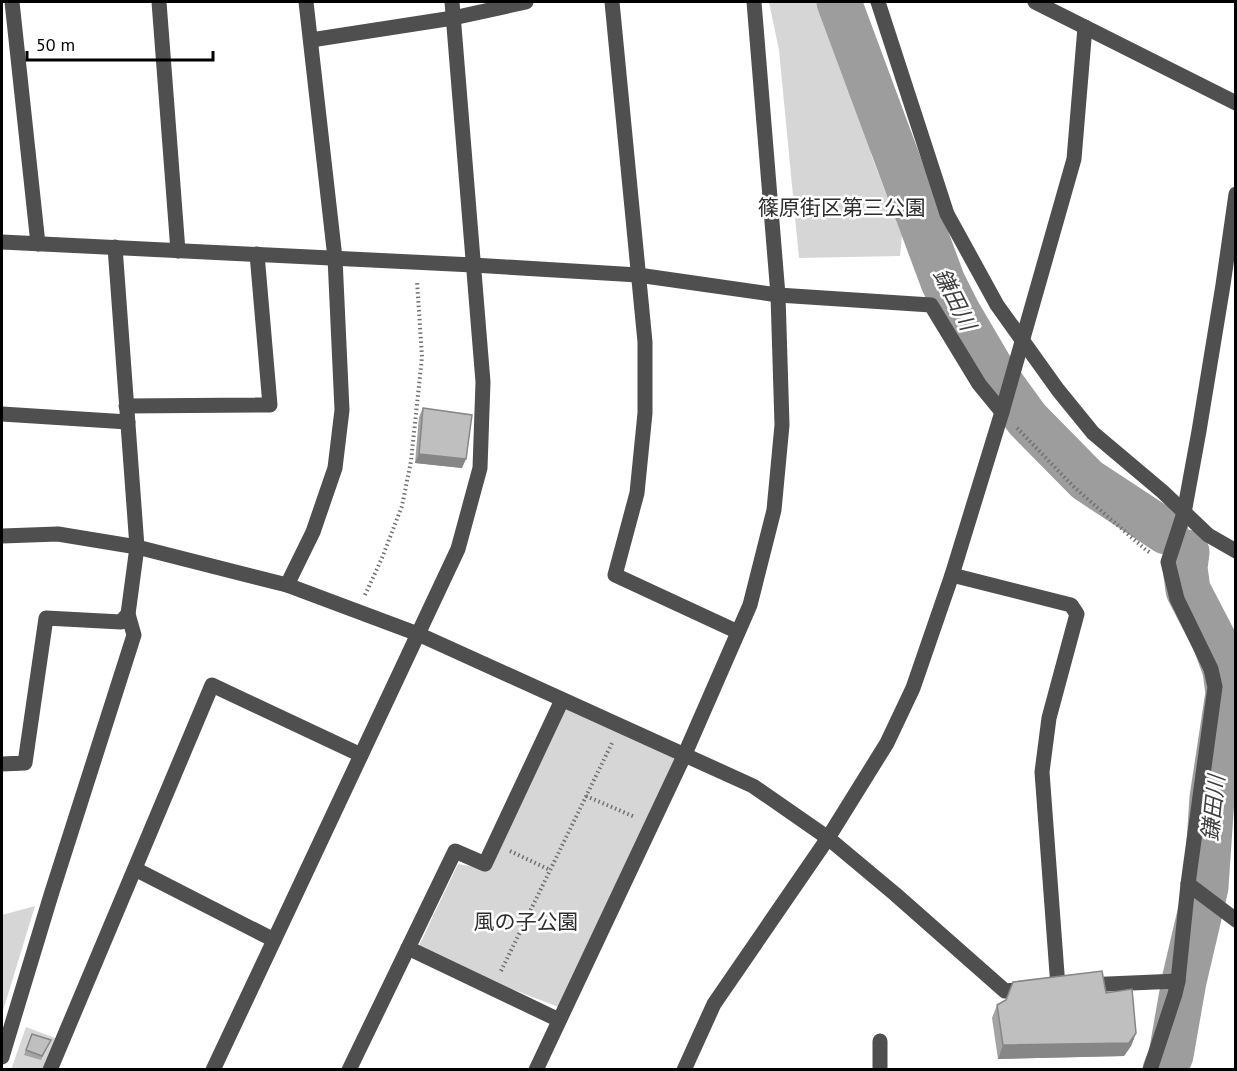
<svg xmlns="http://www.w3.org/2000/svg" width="1237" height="1071" viewBox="0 0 1237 1071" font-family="'PT Sans','Noto Sans JP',sans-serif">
<rect width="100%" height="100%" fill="#fff"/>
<!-- green -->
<g fill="#d6d6d6">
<path d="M769 2H824L831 23 846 59 853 91 862 116 872 157 902 235 900 256 799 258 779 50Z"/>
<path d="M565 706 678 758 561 1008 416 952 458 864 486 869Z"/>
<path d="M35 906 2 1014V915Z"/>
<path d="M26 1027 63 1041 47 1069 11 1070Z"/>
</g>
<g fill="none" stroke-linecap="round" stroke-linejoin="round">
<!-- river -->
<g stroke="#9d9d9d" stroke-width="45">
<path d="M839 2 943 282 958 312 995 375 1027 419 1087 480 1166 532"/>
<path d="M1165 1070 1171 1055 1184 981 1206 887 1212 798 1228 693 1225 670 1214 640 1188 590 1185 568 1187 552"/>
</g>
<!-- path -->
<g stroke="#717171" stroke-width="4" stroke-dasharray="1.5 3" stroke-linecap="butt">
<path d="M1017 428 1075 488 1146 550 1151 553"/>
<path d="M365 595 382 558 402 506 411 461 422 357 417 281"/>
<path d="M586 796 635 817"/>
<path d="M510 851 550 870"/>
<path d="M501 971 612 743"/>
</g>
<!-- minor -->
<g stroke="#4f4f4f" stroke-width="15">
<path d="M12 2 38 244"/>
<path d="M159 2 178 251"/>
<path d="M612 2 645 342V413L637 493 615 575 738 632"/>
<path d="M878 2 947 214 997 305 1058 390 1093 433 1163 492 1208 535 1236 551"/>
<path d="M1035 2 1236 103"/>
<path d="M311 40 453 18 526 2"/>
<path d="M2 242 473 265 638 275 778 295 931 305 979 384 1002 412"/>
<path d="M126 406 270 405 257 254"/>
<path d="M2 414 128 422"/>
<path d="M2 536 58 534 137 547 287 585 418 634 753 786 828 838 895 894 1005 991 1028 989"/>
<path d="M952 575 1071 605 1077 614 1049 718 1042 772 1058 987"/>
<path d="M287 585 313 532 335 468 342 410 335 258 306 2"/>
<path d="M2 764 25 763 46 618 121 622 128 614"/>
<path d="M135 869 274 940"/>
<path d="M1188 884 1236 920"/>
<path d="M408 948 559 1020"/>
<path d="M1085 985 1178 981"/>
<path d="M2 1057 51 895 134 635 128 614 137 547 115 247"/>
<path d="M50 1070 212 685 361 755"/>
<path d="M213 1070 458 549 480 468 483 382 452 2"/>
<path d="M349 1070 455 851 485 864 562 700"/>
<path d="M536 1070 684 756 750 605 774 510 782 425 778 295 754 2"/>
<path d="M684 1070 714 1004 828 838 887 743 913 688 952 575 1002 412 1074 159 1085 27"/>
<path d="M880 1070V1041"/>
<path d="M1150 1070 1175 994 1178 981 1188 884 1215 687 1211 669 1177 599 1168 562 1184 513 1199 431 1223 285 1236 194"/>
</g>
</g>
<!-- wall -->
<g fill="#a4a4a4">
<path d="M423 408 462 468 415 463 419 417Z"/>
<path d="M1106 993 1136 1033 1131 1046 1124 1056 998 1059 992 1018 997 1005Z"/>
<path d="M32 1034 51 1040 41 1060 24 1055Z"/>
</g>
<!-- shaded-wall -->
<g fill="#868686">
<path d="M419 454 466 459 462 468 415 463Z"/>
<path d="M1136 1033 1131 1046 1124 1056 998 1059 1003 1045Z"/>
</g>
<!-- building -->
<g fill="#bfbfbf" stroke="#868686" stroke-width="1.5">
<path d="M423 408 472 415 466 459 419 454Z"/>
<path d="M1102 971 1106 993 1132 989 1136 1033 1129 1043 1003 1045 997 1005 1006 1000 1013 982Z"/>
<path d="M32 1034 51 1040 42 1056 26 1050Z"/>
</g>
<g text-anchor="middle" stroke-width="5" stroke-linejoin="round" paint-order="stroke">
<!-- park labels -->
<g font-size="21" fill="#2d2d2d" stroke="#fff">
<text x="842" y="215">篠原街区第三公園</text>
<text x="526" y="929">風の子公園</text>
</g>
<!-- water labels -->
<g font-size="22" font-style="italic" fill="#3e3e3e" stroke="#fff">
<text transform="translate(955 299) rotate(63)" y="8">鎌田川</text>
<text transform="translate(1213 808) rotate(-84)" y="8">鎌田川</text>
</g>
</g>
<!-- border -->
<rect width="1237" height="1071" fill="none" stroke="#000000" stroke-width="6"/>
<!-- scale -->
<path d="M27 51v9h186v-9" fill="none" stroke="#000000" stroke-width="3"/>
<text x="36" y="51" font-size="18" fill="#000000" stroke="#ffffff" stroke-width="4.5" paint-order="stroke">50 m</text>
</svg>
